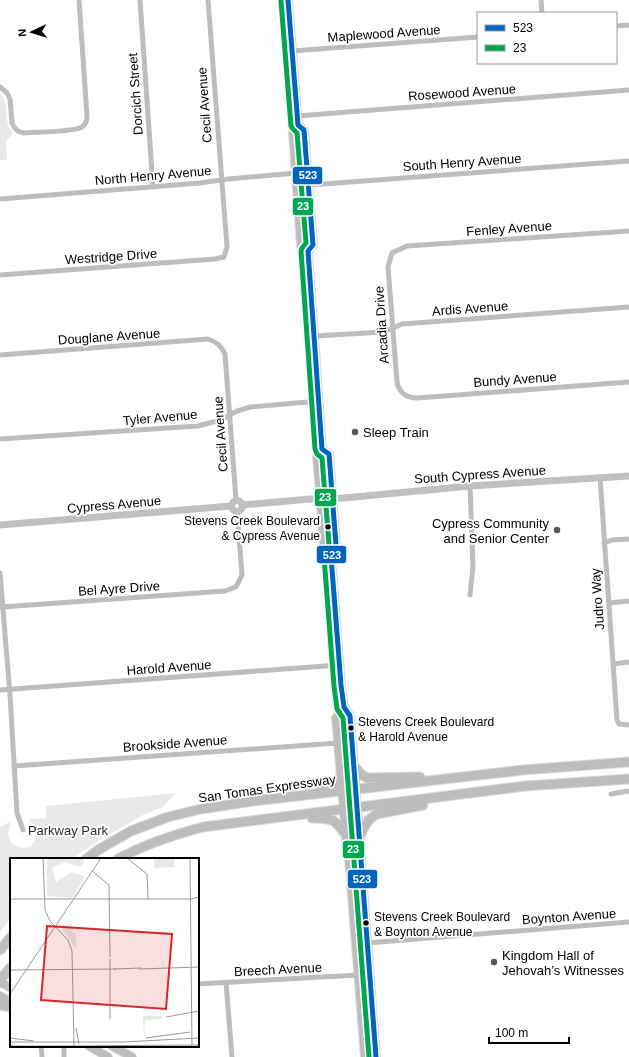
<svg xmlns="http://www.w3.org/2000/svg" width="629" height="1057" viewBox="0 0 629 1057" font-family="Helvetica,sans-serif">
<rect width="100%" height="100%" fill="#fff"/>
<!-- green -->
<g fill="#e9e9e9">
<path d="M0 93C11 104 2 122 13 133L6 142 7 160H0Z"/>
<path d="M176 793 163 807 143 815 100 840 71 859H11V918L0 932V827L11 821 8 834 11 843 21 848 30 847 36 839 37 833 29 819 46 818V806Z"/>
</g>
<g fill="none" stroke-linecap="round" stroke-linejoin="round">
<defs>
<g id="primary">
<path d="M288 0 298 125 293 132 301 246 308 251 322 449 317 455 324 545 331 556"/>
<path d="M298 125 304 130 313 245 308 251"/>
<path d="M322 449 329 454 336 545 331 556 341 685 344 707 350 716 376 1057"/>
<path d="M344 707 336 718 346 835 349 858 365 1057"/>
<path d="M0 982 11 988"/>
<path d="M0 996 11 1002"/>
<path d="M89 1046 108 1057"/>
<path d="M112 1046 132 1057"/>
</g>
<g id="highway">
<path d="M354 766 362 775 367 778 420 777"/>
<path d="M321 791 331 786 341 776"/>
<path d="M312 818C333 819 333 817 346 835"/>
<path d="M359 839C363 828 367 819 377 814L423 805"/>
<path d="M86 859 98 850 131 831 168 817 201 809 253 801 523 770 629 762"/>
<path d="M118 859C145 844 173 835 203 827L525 786 629 779"/>
<path d="M0 950 11 937"/>
<path d="M0 980 11 967"/>
<path d="M0 1005 11 1007"/>
</g>
</defs>
<!-- primary casing -->
<use href="#primary" stroke="#dbdbdb" stroke-width="10"/>
<!-- highway casing -->
<use href="#highway" stroke="#dbdbdb" stroke-width="11"/>
<!-- street -->
<g stroke="#bdbdbd" stroke-width="5">
<path d="M140 0 153 187"/>
<path d="M541 0 542 13"/>
<path d="M616 26 629 25"/>
<path d="M292 51 478 37"/>
<path d="M0 87 7 93 10 99 12 123C14 129 18 132 24 133 35 132 75 132 82 127 86 124 87 120 87 116L79 0"/>
<path d="M297 116 629 90"/>
<path d="M297 186 629 161"/>
<path d="M0 199 200 183 228 179 307 172"/>
<path d="M629 231 407 246 392 253 388 267 397 382C399 392 406 398 417 398L629 382"/>
<path d="M0 275 215 259 224 257 227 247 208 0"/>
<path d="M314 336 384 332 402 324 629 307"/>
<path d="M0 355 208 339C217 342 221 346 225 354L236 500"/>
<path d="M0 439 198 426 221 420 237 411 250 407 318 401"/>
<path d="M600 477 617 720 619 724 629 725"/>
<path d="M470 486 473 567 470 595"/>
<path d="M604 543 612 540 629 539"/>
<path d="M0 573 10 695 17 813 23 830"/>
<path d="M609 603 629 601"/>
<path d="M2 607 225 591 236 587 242 575 237 512"/>
<path d="M613 664 629 662"/>
<path d="M0 690 339 665"/>
<path d="M14 766 338 743"/>
<path d="M611 794 629 791"/>
<path d="M367 943 629 922"/>
<path d="M226 983 232 1057"/>
<path d="M198 984 359 975"/>
<path d="M41 1046 42 1057"/>
<path d="M64 1046V1057"/>
</g>
<!-- secondary -->
<g stroke="#c0c0c0" stroke-width="7">
<circle cx="237" cy="506" r="5.5"/>
<path d="M242 505 310 499 344 498 470 486 629 476"/>
<path d="M0 525 231 506"/>
</g>
<!-- primary -->
<use href="#primary" stroke="#bdbdbd" stroke-width="8"/>
<!-- highway -->
<use href="#highway" stroke="#bdbdbd" stroke-width="9"/>
<defs>
<path id="bus-1" d="M288 0 298 125 304 130 313 245 308 251 322 449 329 454 336 545 331 556 341 685 344 707 350 716 376 1057"/>
<path id="bus-2" d="M281 1 291 126 293 129 297 133 306 243 302 248 301 251 315 449 317 454 322 458 329 544 324 557 334 686 337 709 343 718 369 1057"/>
</defs>
<!-- bus-1 casing -->
<use href="#bus-1" stroke="#fff" stroke-width="8"/>
<!-- bus-2 casing -->
<use href="#bus-2" stroke="#fff" stroke-width="8"/>
<!-- bus-1 -->
<use href="#bus-1" stroke="#0065bd" stroke-width="5"/>
<!-- bus-2 -->
<use href="#bus-2" stroke="#00a651" stroke-width="5"/>
</g>
<!-- markers -->
<g fill="#595959" stroke="#fff" stroke-width="1.5">
<circle cx="355" cy="432" r="4"/>
<circle cx="557" cy="530" r="4"/>
<circle cx="494" cy="962" r="4"/>
</g>
<g fill="#000" stroke="#fff" stroke-width="1.5">
<circle cx="328" cy="527" r="3.5"/>
<circle cx="351" cy="728" r="3.5"/>
<circle cx="366" cy="923" r="3.5"/>
</g>
<g text-anchor="middle" stroke-width="3.5" stroke-linejoin="round" paint-order="stroke">
<!-- bus labels -->
<g font-size="12" fill="#000" stroke="#fff" text-anchor="start">
<text x="320" y="525" text-anchor="end">Stevens Creek Boulevard<tspan x="320" dy="15">&amp; Cypress Avenue</tspan></text>
<text x="358" y="726">Stevens Creek Boulevard<tspan x="358" dy="15">&amp; Harold Avenue</tspan></text>
<text x="374" y="921">Stevens Creek Boulevard<tspan x="374" dy="15">&amp; Boynton Avenue</tspan></text>
</g>
<!-- street labels -->
<g font-size="13" fill="#000" stroke="#fff">
<text transform="translate(384 33) rotate(-4)" y="5">Maplewood Avenue</text>
<text transform="translate(462 92) rotate(-4)" y="5">Rosewood Avenue</text>
<text transform="translate(135 94) rotate(-94)" y="5">Dorcich Street</text>
<text transform="translate(204 105) rotate(-94)" y="5">Cecil Avenue</text>
<text transform="translate(462 162) rotate(-4)" y="5">South Henry Avenue</text>
<text transform="translate(153 175) rotate(-5)" y="5">North Henry Avenue</text>
<text transform="translate(509 228) rotate(-4)" y="5">Fenley Avenue</text>
<text transform="translate(111 256) rotate(-4)" y="5">Westridge Drive</text>
<text transform="translate(470 308) rotate(-4)" y="5">Ardis Avenue</text>
<text transform="translate(381 325) rotate(-94)" y="5">Arcadia Drive</text>
<text transform="translate(109 336) rotate(-4)" y="5">Douglane Avenue</text>
<text transform="translate(515 379) rotate(-4)" y="5">Bundy Avenue</text>
<text transform="translate(160 417) rotate(-5)" y="5">Tyler Avenue</text>
<text transform="translate(220 434) rotate(-94)" y="5">Cecil Avenue</text>
<text transform="translate(480 474) rotate(-4)" y="5">South Cypress Avenue</text>
<text transform="translate(114 504) rotate(-5)" y="5">Cypress Avenue</text>
<text transform="translate(119 588) rotate(-4)" y="5">Bel Ayre Drive</text>
<text transform="translate(597 599) rotate(-94)" y="5">Judro Way</text>
<text transform="translate(169 667) rotate(-4)" y="5">Harold Avenue</text>
<text transform="translate(175 743) rotate(-4)" y="5">Brookside Avenue</text>
<text transform="translate(267 788) rotate(-8)" y="5">San Tomas Expressway</text>
<text transform="translate(569 916) rotate(-4)" y="5">Boynton Avenue</text>
<text transform="translate(278 969) rotate(-3)" y="5">Breech Avenue</text>
</g>
<!-- poi labels -->
<g font-size="13" fill="#000" stroke="#fff" text-anchor="start">
<text x="363" y="437">Sleep Train</text>
<text x="549" y="528" text-anchor="end">Cypress Community<tspan x="549" dy="15">and Senior Center</tspan></text>
<text x="502" y="960">Kingdom Hall of<tspan x="502" dy="15">Jehovah’s Witnesses</tspan></text>
</g>
<!-- park labels -->
<g font-size="13" fill="#2e2e2e" stroke="#fff">
<text x="68" y="835">Parkway Park</text>
</g>
</g>
<!-- overview -->
<g transform="translate(10 858)">
<rect width="189" height="189" fill="#fff"/>
<path d="M41 0H72L74 3 71 9 54 4 42 10 46 24 62 14 75 19 62 40 37 38V2ZM144 0H165L164 9 144 10ZM62 66 64 71 61 73 66 75V91L50 67ZM133 158H152V161L135 162 134 178Z" fill="#e9e9e9"/>
<path fill="none" stroke="#999" stroke-width="1" d="M33 0 35 52 40 63 58 82 62 93 64 189M117 0 137 16 138 41M180 0 182 189M82 13 99 27 100 99M0 41H181L189 39M100 101V161M104 111 131 110M129 111 189 109M1 112 106 111M0 136 91 0M156 159 189 153M66 170 69 186M0 180 24 183M136 180 180 174M0 184H113L189 180M0 188H49M48 188 189 187"/>
<path fill="#d62828" fill-opacity="0.15" stroke="#d62828" stroke-width="2" d="M37 68 162 76 156 151 31 142Z"/>
<rect width="189" height="189" fill="none" stroke="#000" stroke-width="2"/>
</g>
<g stroke="#fff" stroke-width="1.5">
<rect x="292" y="166" width="31" height="19" rx="4" fill="#0065bd"/>
<rect x="292" y="197" width="22" height="19" rx="4" fill="#00a651"/>
<rect x="314" y="488" width="23" height="19" rx="4" fill="#00a651"/>
<rect x="316" y="545" width="31" height="19" rx="4" fill="#0065bd"/>
<rect x="342" y="840" width="23" height="19" rx="4" fill="#00a651"/>
<rect x="347" y="869" width="31" height="20" rx="4" fill="#0065bd"/>
</g>
<g font-size="11" text-anchor="middle" font-weight="bold" fill="#fff">
<text x="308" y="179">523</text>
<text x="303" y="210">23</text>
<text x="325" y="501">23</text>
<text x="332" y="559">523</text>
<text x="353" y="853">23</text>
<text x="362" y="883">523</text>
</g>
<!-- legend -->
<rect x="477" y="12" width="140" height="52" fill="#ffffff" stroke="#999999"/>
<rect x="485" y="25" width="20" height="6" fill="#0065bd" stroke="#999999"/>
<text x="513" y="32" font-size="12" fill="#000000">523</text>
<rect x="485" y="45" width="20" height="6" fill="#00a651" stroke="#999999"/>
<text x="513" y="52" font-size="12" fill="#000000">23</text>
<!-- north arrow -->
<g transform="translate(32 32) rotate(266)" stroke="#ffffff" stroke-width="3" paint-order="stroke">
<path d="M0-3L7 15L0 10L-7 15Z" fill="#000000"/>
<text y="-6" font-size="11" font-weight="bold" text-anchor="middle" fill="#000000">N</text>
</g>
<!-- scale -->
<path d="M489 1037v6h80v-6" fill="none" stroke="#000000" stroke-width="2"/>
<text x="495" y="1037" font-size="12" fill="#000000" stroke="#ffffff" stroke-width="3" paint-order="stroke">100 m</text>
</svg>
